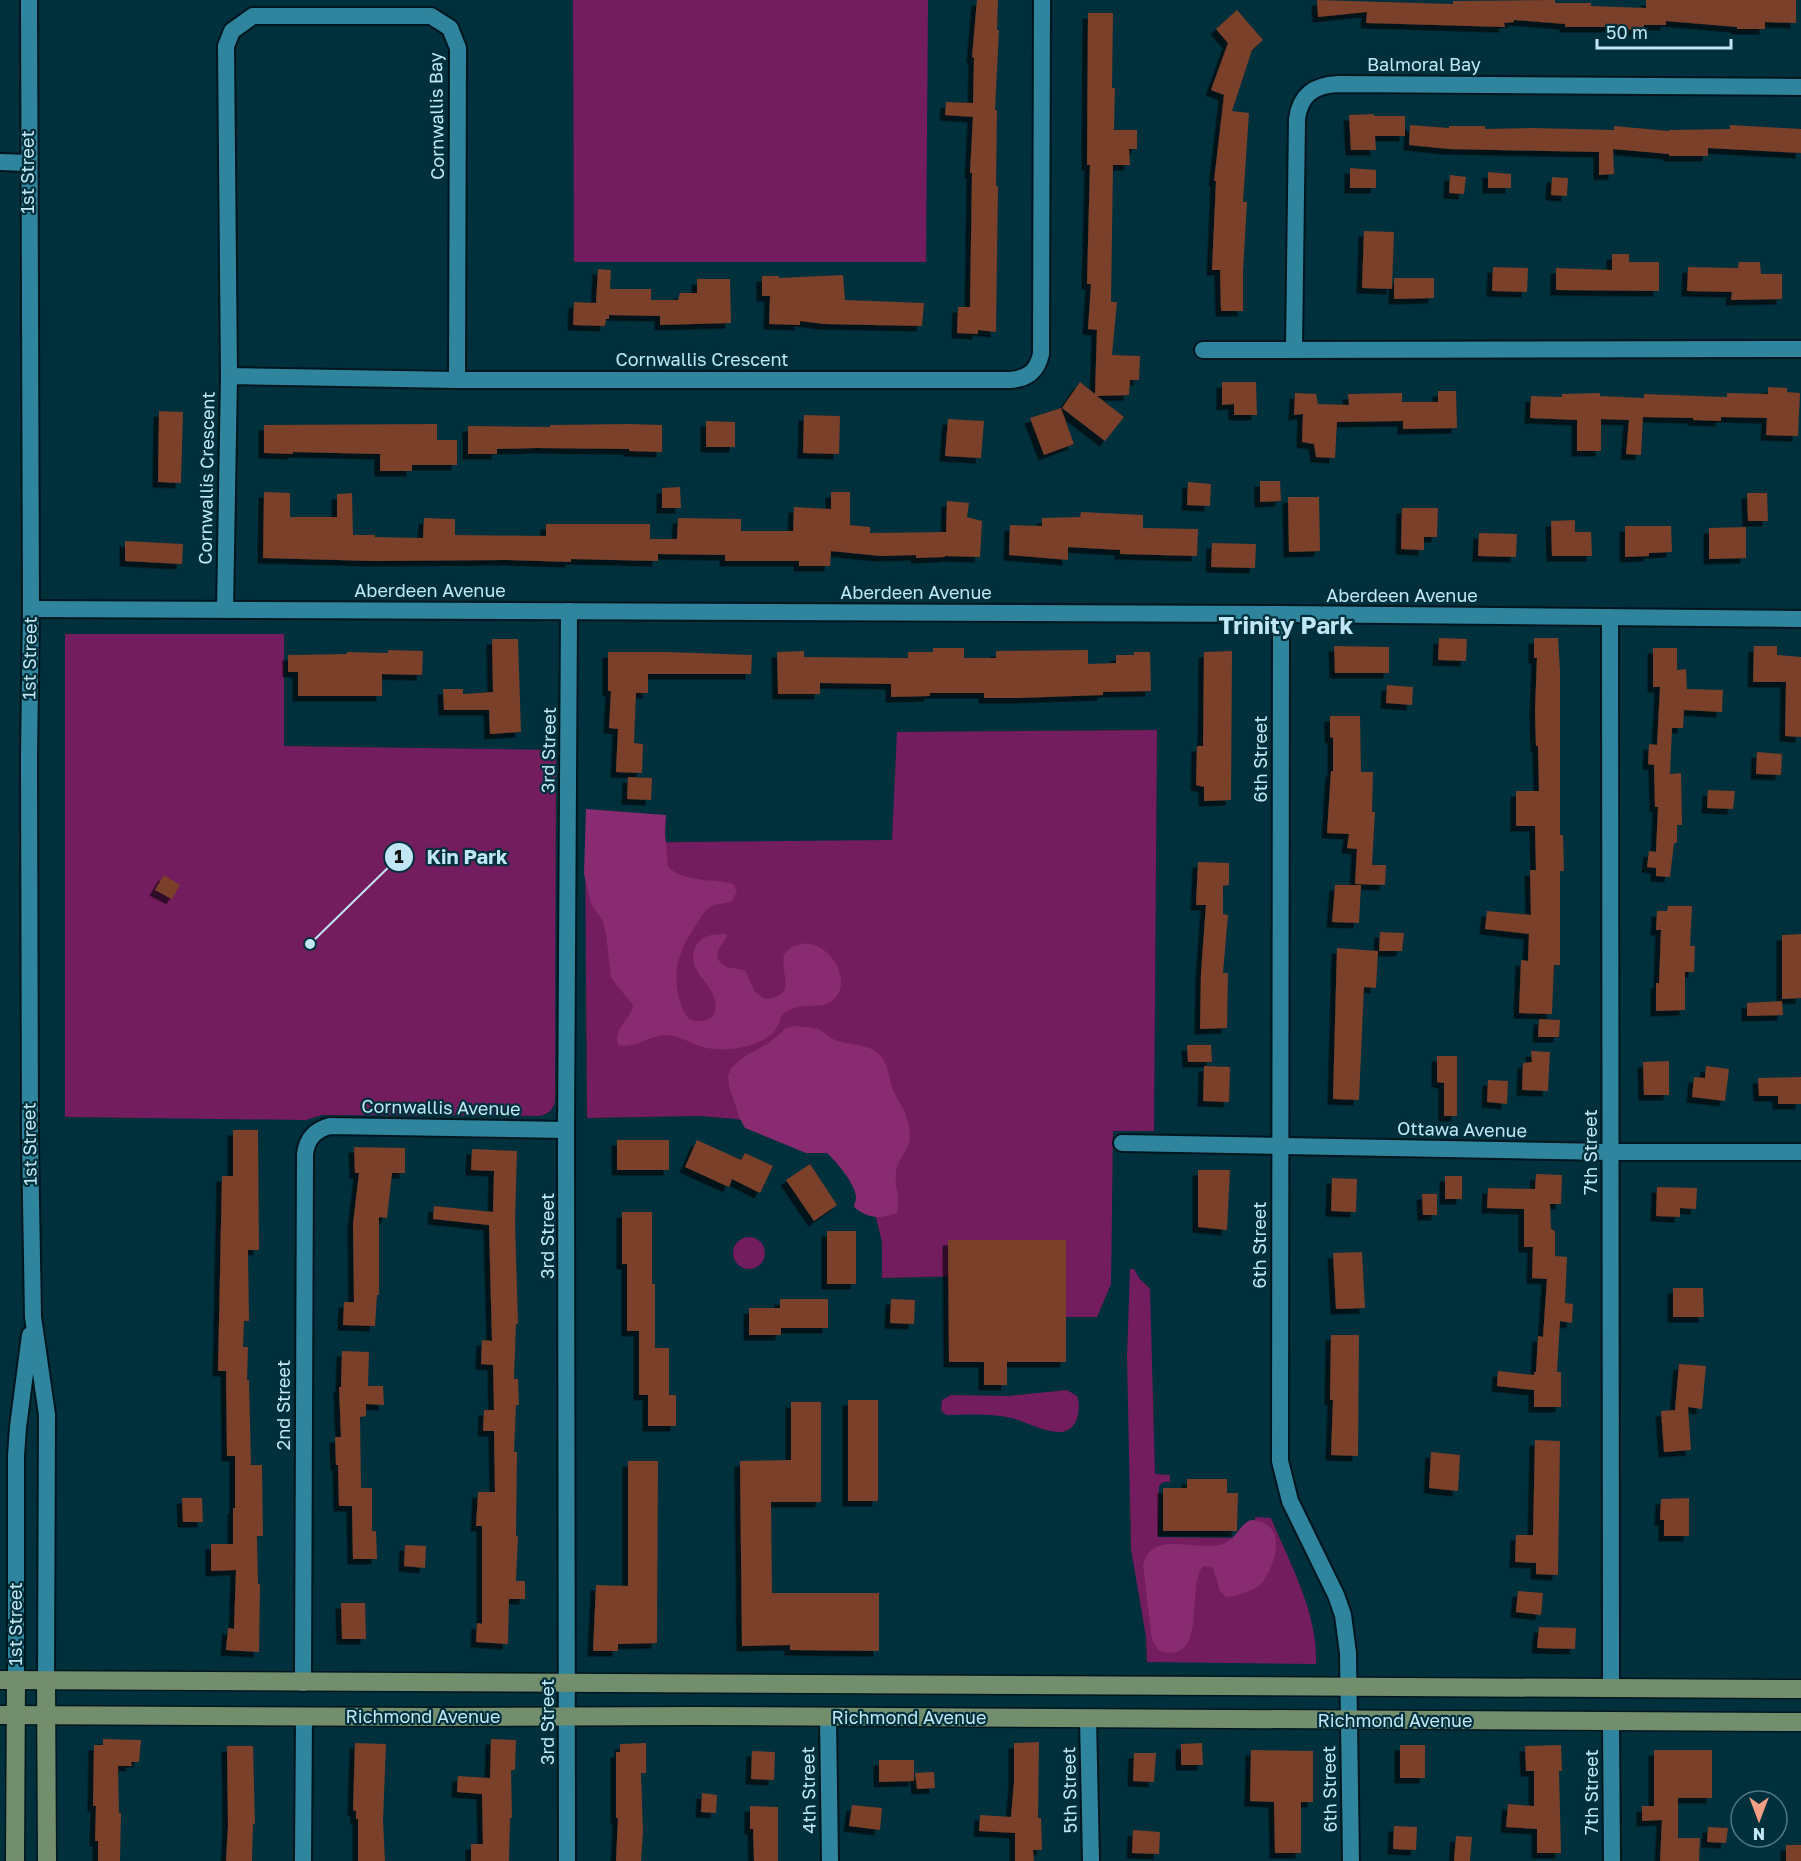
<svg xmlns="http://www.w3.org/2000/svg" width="1801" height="1861" viewBox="0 0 1801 1861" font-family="'Golos Text',sans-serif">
<defs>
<filter id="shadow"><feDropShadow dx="-5.5" dy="5.5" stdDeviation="0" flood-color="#0009"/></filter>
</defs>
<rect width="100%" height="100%" fill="#00303c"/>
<!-- green -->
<g fill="#731c5e">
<path d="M573 0H928L926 262H574Z"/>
<path d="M65 634H284V746L556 750 555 1101C553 1111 548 1114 539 1116L322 1115 306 1120 65 1117Z"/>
<path d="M1157 730 1154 1131H1113L1111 1284 1097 1317H1066V1274L882 1278V1242L874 1209 847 1161 773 1127 736 1119 699 1116 587 1118 585 843 892 840 897 732Z"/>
<circle cx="749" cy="1253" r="16"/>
<path d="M1130 1269H1134L1139 1278 1150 1289 1155 1474 1170 1475V1482H1163L1159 1486 1158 1537 1255 1538V1517L1271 1518C1290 1564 1318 1613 1316 1664L1147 1662 1146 1637 1131 1549 1127 1357Z"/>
<path d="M1067 1390 1077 1396C1080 1403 1079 1411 1077 1419 1066 1447 1030 1422 1011 1418 991 1413 967 1415 946 1415L941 1410 942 1400 951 1395 1008 1396Z"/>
</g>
<!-- forest -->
<g fill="#882b70">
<path d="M586 809 666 815 665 833 668 867C685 883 711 878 733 884L737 891 732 901C725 904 716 903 710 907 704 911 700 919 696 925 678 951 670 976 682 1007 685 1015 688 1021 698 1021 704 1021 710 1020 714 1014 722 997 703 982 696 969 693 963 692 958 694 951 699 935 711 934 727 934V936L718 951 717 959 726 967 745 970 755 992 765 999C798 996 780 975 784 954 787 952 791 947 795 946 825 931 860 985 829 1003 822 1007 814 1005 806 1006 798 1006 791 1009 784 1013 779 1019 779 1027 773 1033 757 1048 723 1053 702 1047 692 1043 678 1036 667 1035 651 1034 634 1050 618 1045 612 1029 631 1020 633 1005L611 978 606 934 603 921 591 904 584 874Z"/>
<path d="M795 1026C802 1027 811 1027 818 1029 825 1032 830 1039 838 1041 853 1046 873 1043 883 1059 890 1070 889 1083 895 1094 903 1108 913 1125 909 1142 906 1153 897 1161 896 1172 894 1188 901 1195 897 1213 881 1219 868 1219 854 1207 854 1204 856 1201 856 1198 857 1186 836 1161 827 1153H806L745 1128 740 1119 729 1086 728 1076 731 1068 745 1056 769 1043 786 1028Z"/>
<path d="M1251 1520C1280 1521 1280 1548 1270 1569 1267 1574 1265 1581 1260 1585 1251 1592 1237 1596 1226 1597L1220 1591 1213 1568 1203 1566C1185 1588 1210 1665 1159 1651L1152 1640 1143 1565C1152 1528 1198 1553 1223 1544 1237 1539 1239 1524 1251 1520Z"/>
</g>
<!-- building -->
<g fill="#7a3f2b" filter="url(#shadow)">
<path d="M977 0H998L997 30H999L995 110H997L996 186H998L996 332 978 330V334L957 333 958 307H970L972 173H970L973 117 945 115 946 102 973 103 974 58 972 57Z"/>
<path d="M1317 0 1453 4V1L1555 0V3H1591V6L1646 8V0H1796V23L1765 22V29H1737V27L1666 21V25H1644V30L1613 29V27H1565V24L1514 20V22L1504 23 1505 27 1366 23 1367 12 1318 17Z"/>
<path d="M1237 10 1263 40 1252 50 1232 111 1249 113 1243 202H1247L1243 271V311H1221L1220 270H1212L1216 181H1214L1224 95 1211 90 1228 43 1216 29Z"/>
<path d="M1088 13H1113L1112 88H1115L1114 130H1137V149H1129L1130 165H1113L1111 302H1117L1112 355 1140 356 1139 380H1130L1129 395 1097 396 1124 417 1105 441 1062 408 1080 382 1095 394 1097 330 1088 329 1091 284H1087L1090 165H1087Z"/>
<path d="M1374 114V116H1405V136H1375L1376 150H1351L1349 115Z"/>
<path d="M1410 125 1449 128V126H1485V129L1533 128 1614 130V126L1669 131V130L1730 129V125L1801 129V153L1708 148V156H1669V154L1613 149 1614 174 1599 175V152L1449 149 1409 145Z"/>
<path d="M1350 168 1376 170V188H1350Z"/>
<path d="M1488 172 1511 174V188H1488Z"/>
<path d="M1450 175 1466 177 1464 194 1449 193Z"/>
<path d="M1552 177 1568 178 1567 196 1551 195Z"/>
<path d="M1364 231 1394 232 1392 289 1362 288Z"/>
<path d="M1612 254H1629V262H1659V291L1556 290V268L1612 270Z"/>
<path d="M1739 262H1760L1761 274H1782V299L1731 300 1732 292 1687 291 1688 267 1738 268Z"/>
<path d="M1493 267 1528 268 1527 292 1492 291Z"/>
<path d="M598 269 611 270 610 289H651V300H678L680 293H697V279H730L731 323 660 325V316L609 315V319H606L605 326 573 325 574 302 596 303Z"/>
<path d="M843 275 845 300 924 303 922 326 824 324 800 321V325L769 324 770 296H762V276H779V278Z"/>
<path d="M1394 278H1434V298L1394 299Z"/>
<path d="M1222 382H1256L1257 415H1234V404L1222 405Z"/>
<path d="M1768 387 1787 388V392L1800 393 1798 436 1766 435 1767 418 1721 417V421L1693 420V418L1643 417 1641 455 1626 454 1629 420 1601 419V451H1577V420L1530 418 1531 396 1562 397V394L1600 393V396L1644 398V394L1727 397V393L1768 394Z"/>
<path d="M1438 391H1456L1457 428 1403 429V421L1337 422 1335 458 1316 457 1314 444 1302 442 1303 414 1294 415 1295 393 1316 394 1318 404 1349 405 1348 394 1402 393V402H1438Z"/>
<path d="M1061 408 1074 444 1044 455 1030 418Z"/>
<path d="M159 411 183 412 181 483 158 482Z"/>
<path d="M804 415 840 416 839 454 803 453Z"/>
<path d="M948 419 984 421 981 458 945 456Z"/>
<path d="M706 421 735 422V447H706Z"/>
<path d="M437 424V440H457V465H412V471H380V454L293 452V454L264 453V425Z"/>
<path d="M629 424 662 425V452L629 451V449L537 448 497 449V454H468V426L550 427V425Z"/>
<path d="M1260 481H1280L1281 501 1260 502Z"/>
<path d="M1188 482 1211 484 1210 506 1187 505Z"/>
<path d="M680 487 681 508H662V488Z"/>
<path d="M264 492 290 493V517H337V494L352 493 353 535H375V537L423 538 424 518 455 519V535L546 536V524H650V539H677L678 518 741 519V531H793L794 507 831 509V492H850V525L870 527V533L946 532 947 501 969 503 967 517 982 521 980 557 945 556V557L916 558V555L881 556 831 551 830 566H799V561H725V555L658 554V561L571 559V562L507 560 374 561 263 558Z"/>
<path d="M1747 493H1767L1768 521H1748Z"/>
<path d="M1288 497H1319L1320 551 1289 552Z"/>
<path d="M1402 508H1438L1437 537H1424V550L1401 549Z"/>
<path d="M1081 512 1143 515V528L1198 529 1197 556 1120 554V550L1068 547V560L1009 555 1010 525 1042 526V518L1080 517Z"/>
<path d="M1575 520V532H1591L1592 556H1552L1551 521Z"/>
<path d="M1625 526H1671L1672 552 1649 553V556L1625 557Z"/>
<path d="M1746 527V558L1709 559V528Z"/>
<path d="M1479 533 1517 534 1516 557 1478 556Z"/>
<path d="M125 541 183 544 182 564 125 561Z"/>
<path d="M1212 543 1256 544 1255 568 1211 567Z"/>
<path d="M1439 638 1467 639 1466 661 1438 660Z"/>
<path d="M1534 638H1558L1560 671V835H1563L1564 871H1560V965H1554L1552 1014 1519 1013 1521 960 1528 961 1529 934 1485 929 1487 911 1531 915 1530 870H1536L1535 826H1516V791H1539L1538 746H1536L1535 711 1537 658H1534Z"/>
<path d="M492 639H518L521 732 490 734 489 710H444L443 689H463V694L493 692Z"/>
<path d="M1334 646 1389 647V673H1335Z"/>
<path d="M1754 646H1777V655L1801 657V737L1785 736 1786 682H1753Z"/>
<path d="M933 648H964V658H996V651L1088 650V664L1116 663V655H1134V652H1150L1151 691 1103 692V695L1018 698H984V693H930V696L891 697V684L820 683V694H778L777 652 804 651V657L908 658V652H933Z"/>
<path d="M1653 648H1677V670L1686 669 1687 689 1723 690 1722 712 1684 710 1683 728H1672L1670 774 1681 773 1682 825H1677V843H1674L1670 877 1656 876V868L1647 867 1649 851 1656 852 1658 807H1655L1654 765 1648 764 1649 744 1657 745 1660 687H1653Z"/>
<path d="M388 650 423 651 422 675 382 674V696H298V672H288V655L347 654V652L388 653Z"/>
<path d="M1232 651 1231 800 1204 801V787L1196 785 1197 746H1203L1204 652Z"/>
<path d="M608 652H668L752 655 751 674H648V693H636L634 743 643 744 642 773 616 772 618 729 609 728 611 691H608Z"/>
<path d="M1387 685 1413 687 1412 705 1386 703Z"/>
<path d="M1330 716H1360L1361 772H1373L1372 812H1375L1372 865H1386L1385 885 1355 884 1357 849 1347 848 1349 834 1327 833 1331 771H1333V738L1330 737Z"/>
<path d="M1757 752 1782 754 1781 775 1756 774Z"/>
<path d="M628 777 652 778 651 800 627 799Z"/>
<path d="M1708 790 1735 791 1733 809 1707 808Z"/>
<path d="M1198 862 1229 863V885L1223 886V914L1228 915 1223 973H1228L1227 1028 1200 1029 1201 973 1206 905H1196Z"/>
<path d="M164 875 180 885 172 899 155 890Z"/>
<path d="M1335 885H1361L1359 923 1332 922Z"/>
<path d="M1668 906H1692L1690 946H1695L1694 972H1685V1010L1656 1011V983H1659L1661 930H1656L1657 911H1667Z"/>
<path d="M1380 932 1404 933 1402 951H1379Z"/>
<path d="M1801 934V998L1782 999V935Z"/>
<path d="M1337 948 1378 951 1376 988 1364 987 1359 1100 1333 1099Z"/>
<path d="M1782 1001 1783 1015 1747 1016V1003Z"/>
<path d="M1539 1019 1560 1020 1559 1037H1538Z"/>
<path d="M1187 1045H1211L1212 1062H1188Z"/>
<path d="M1531 1051 1550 1052 1548 1091 1522 1090 1523 1063 1532 1062Z"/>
<path d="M1437 1056H1457V1116H1444V1083L1437 1082Z"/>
<path d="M1669 1061V1095H1644L1643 1062Z"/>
<path d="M1204 1066 1230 1067 1229 1102 1203 1101Z"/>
<path d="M1706 1066 1729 1069 1725 1101 1692 1097 1694 1077 1705 1078Z"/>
<path d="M1801 1077V1104H1778V1096H1759L1758 1078Z"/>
<path d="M1488 1080 1508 1081 1507 1104 1487 1102Z"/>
<path d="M233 1130H258L259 1250H248L249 1321H244L243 1347H248L247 1380H249L251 1465H262L263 1536H257L258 1584H260L259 1652 226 1650 228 1628 234 1629 236 1570 211 1571V1544H233V1508H235V1456H227L226 1371H218L222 1176H233Z"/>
<rect x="617" y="1140" width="52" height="30"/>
<path d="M697 1140 741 1160 745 1153 773 1166 760 1193 732 1179 729 1187 685 1167Z"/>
<path d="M354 1147 405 1148V1173H392L387 1218 379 1217V1295H377L375 1326 343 1325 344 1302H354L353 1224 359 1173H355Z"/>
<path d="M472 1149 517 1151 515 1221 518 1324H516L514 1379H518L519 1405H516L514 1452H517L516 1536H518L516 1581H525V1599H509L508 1644 476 1642 477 1623 482 1624V1526H476L478 1492H495L494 1431H483L484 1410H494L493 1365 481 1364 482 1340 492 1341 489 1225 433 1219 434 1206 493 1212 494 1171 471 1170Z"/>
<path d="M810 1164 837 1205 814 1221 786 1180Z"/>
<path d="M1198 1170H1230L1227 1230 1198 1227Z"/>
<path d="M1536 1174 1562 1175 1561 1204H1550L1551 1229 1555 1231V1256L1567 1257 1565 1303 1573 1304 1572 1323 1560 1321 1557 1372H1561V1407H1534V1390L1497 1386 1498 1371 1534 1375V1372H1536L1538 1336 1543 1337 1547 1279 1532 1278 1533 1247H1524V1209L1487 1208 1488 1188 1535 1189Z"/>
<rect x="1445" y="1176" width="17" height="23"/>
<path d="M1332 1178 1357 1179 1356 1212 1331 1211Z"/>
<path d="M1657 1187 1697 1188 1696 1209 1680 1208V1217L1656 1216Z"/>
<path d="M1422 1194H1437V1215H1423Z"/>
<path d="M622 1212H652V1284H655V1348H669V1395H676V1426H648V1395H639V1331H627V1264H622Z"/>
<rect x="827" y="1231" width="29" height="53"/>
<path d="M948 1240H1066V1362H1007V1385H984V1362H949Z"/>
<path d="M1362 1252 1365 1308 1336 1309 1333 1253Z"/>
<path d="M1673 1288H1703L1704 1317H1673Z"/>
<path d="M780 1299H828V1328H781V1335H749V1308H780Z"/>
<path d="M891 1299 915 1300 914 1324 890 1323Z"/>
<path d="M1331 1335H1359L1358 1456 1331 1455 1333 1400H1330Z"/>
<path d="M342 1351 369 1352 368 1386H383L384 1405 366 1404V1416L360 1417 361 1488H372V1531H376L377 1559H353L352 1506H339L338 1465H336L335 1437H341L339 1387H341Z"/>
<path d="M1679 1364 1706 1366 1702 1409 1688 1407 1691 1450 1664 1452 1661 1411 1675 1410Z"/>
<rect x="848" y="1400" width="30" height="101"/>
<path d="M791 1402H821V1502H771L772 1593H879V1651L790 1650V1645L742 1646 740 1461 791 1460Z"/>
<path d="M1535 1440 1560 1441 1558 1575 1536 1574V1563L1515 1562 1516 1535H1533Z"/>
<path d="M1431 1452 1460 1455 1458 1491 1429 1488Z"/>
<path d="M628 1461H658L657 1643 618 1644V1651H593L596 1585 628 1586Z"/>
<path d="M1187 1479H1227V1493H1238L1237 1531H1163V1488H1187Z"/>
<path d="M182 1498H202L203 1522H183Z"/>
<path d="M1689 1498V1536H1664V1520H1660L1661 1499Z"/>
<path d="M405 1545 426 1546 425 1568 404 1566Z"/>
<path d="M1518 1591 1543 1593 1541 1615 1516 1612Z"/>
<path d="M341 1603H365L366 1639H342Z"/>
<path d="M1539 1627 1576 1628 1575 1649 1537 1648Z"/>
<path d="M103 1739 141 1740 139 1762H131L132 1766H118L119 1813H121L120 1861H98V1841H95L96 1806H93L94 1745H103Z"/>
<path d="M491 1739 516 1740 515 1770H511L512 1818H510L509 1861H471V1844H483L482 1794 457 1792 458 1776 490 1778Z"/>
<path d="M1039 1742 1038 1818H1041L1042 1850H1033L1034 1861H1015V1833L979 1831 980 1815 1011 1817 1014 1782V1743Z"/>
<path d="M355 1743 386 1744 383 1820 385 1861H358V1819H356V1811L353 1810Z"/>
<path d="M646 1743V1773H641L643 1833 641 1861H616L618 1818H616V1752H620V1744Z"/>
<path d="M1202 1743 1203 1765H1181V1744Z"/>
<rect x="1400" y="1745" width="25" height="33"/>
<path d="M1561 1745 1562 1771H1559L1561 1853H1537V1829L1506 1827 1508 1804 1534 1806V1771H1526L1525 1746Z"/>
<path d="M227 1746H253L255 1824H253L252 1861H226L228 1826Z"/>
<path d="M1251 1750 1313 1751V1802H1301V1853H1275L1274 1802 1250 1801Z"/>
<path d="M1654 1750H1712V1798H1678V1838H1700L1699 1861H1660L1662 1820 1642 1821V1806H1654Z"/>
<path d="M752 1751 775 1752 774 1780 751 1779Z"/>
<path d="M1134 1753H1156L1154 1782 1133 1781Z"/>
<path d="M879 1760H914V1781L879 1782Z"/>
<path d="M934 1772 935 1788 917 1789 915 1773Z"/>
<path d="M702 1793 717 1795 716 1813 701 1812Z"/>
<path d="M852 1805 882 1808 880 1830 849 1826Z"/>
<path d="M750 1806 778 1807V1861H754L753 1829H750Z"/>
<path d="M1394 1826 1417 1827 1416 1850 1393 1849Z"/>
<path d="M1708 1827 1728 1828 1726 1843 1707 1842Z"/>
<path d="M1133 1830 1160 1832 1159 1854 1132 1853Z"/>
<path d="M1456 1836 1472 1837 1470 1861H1454Z"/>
<rect x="1786" y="1845" width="15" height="16"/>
</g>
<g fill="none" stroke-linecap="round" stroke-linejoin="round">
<defs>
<g id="minor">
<path d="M29 0 31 609 29 756 30 1140 33 1317 47 1415 46 1681"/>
<path d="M0 162 28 163"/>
<path d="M1294 349 1297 119C1300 95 1314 85 1338 84L1801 87"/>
<path d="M1203 350 1801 349"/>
<path d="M229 376 226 46 232 31 253 16H431L450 28 458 48 457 380"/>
<path d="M31 609 1281 614 1801 619"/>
<path d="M225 610 229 376 457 380H1009C1027 379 1037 372 1041 354L1042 0"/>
<path d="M1281 614 1280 1461 1290 1501 1336 1595 1343 1615 1348 1653 1351 1861"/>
<path d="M1610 617 1611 1687"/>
<path d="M1122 1143 1610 1152H1801"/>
<path d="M16 1680V1456L18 1427 30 1335"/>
<path d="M303 1683 305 1154C307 1138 315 1130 330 1126L566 1130"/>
<path d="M828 1718 830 1861"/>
<path d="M1088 1718 1091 1861"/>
<path d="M1611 1722 1612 1861"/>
<path d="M303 1861 304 1716"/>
<path d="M567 1861 566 1130 569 611"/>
</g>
<g id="major">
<path d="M0 1680 1801 1689"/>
<path d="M46 1681 47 1861"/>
<path d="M0 1715 435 1717 695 1716 1801 1722"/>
<path d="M15 1861 16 1680"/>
</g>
</defs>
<!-- minor casing -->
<use href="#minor" stroke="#00161e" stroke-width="20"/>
<!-- major casing -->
<use href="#major" stroke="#00161e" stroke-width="21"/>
<!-- minor -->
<use href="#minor" stroke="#2f859d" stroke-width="16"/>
<!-- major -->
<use href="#major" stroke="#738e6c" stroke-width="18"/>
</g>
<g text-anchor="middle" stroke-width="4.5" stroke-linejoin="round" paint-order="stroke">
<!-- street labels -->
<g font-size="18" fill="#c1e7f4" stroke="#00303c">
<text x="1424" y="71">Balmoral Bay</text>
<text transform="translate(437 116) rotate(-91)" y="6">Cornwallis Bay</text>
<text transform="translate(28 172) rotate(-90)" y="6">1st Street</text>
<text x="702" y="366">Cornwallis Crescent</text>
<text transform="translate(207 478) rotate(-89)" y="6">Cornwallis Crescent</text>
<text x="430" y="597">Aberdeen Avenue</text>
<text x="916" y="599">Aberdeen Avenue</text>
<text x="1402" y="602">Aberdeen Avenue</text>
<text transform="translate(30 658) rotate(-89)" y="6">1st Street</text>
<text transform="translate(549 750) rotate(-89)" y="6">3rd Street</text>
<text transform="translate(1261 759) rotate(-90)" y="6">6th Street</text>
<text transform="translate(441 1108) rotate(1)" y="6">Cornwallis Avenue</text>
<text transform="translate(1462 1130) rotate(1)" y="6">Ottawa Avenue</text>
<text transform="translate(30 1144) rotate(-91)" y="6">1st Street</text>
<text transform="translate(1591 1152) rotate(-90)" y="6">7th Street</text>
<text transform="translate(548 1236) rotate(-90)" y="6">3rd Street</text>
<text transform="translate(1260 1245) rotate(-90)" y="6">6th Street</text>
<text transform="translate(284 1405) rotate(-90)" y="6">2nd Street</text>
<text transform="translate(16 1624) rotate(-90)" y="6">1st Street</text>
<text x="423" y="1723">Richmond Avenue</text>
<text x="909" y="1724">Richmond Avenue</text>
<text x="1395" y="1727">Richmond Avenue</text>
<text transform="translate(548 1722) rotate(-90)" y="6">3rd Street</text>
<text transform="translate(1330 1789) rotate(-91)" y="6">6th Street</text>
<text transform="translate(809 1790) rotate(-91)" y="6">4th Street</text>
<text transform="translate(1070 1790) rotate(-91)" y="6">5th Street</text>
<text transform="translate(1592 1792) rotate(-90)" y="6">7th Street</text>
</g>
<!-- district labels -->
<g font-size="24" font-weight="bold" fill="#c1e7f4" stroke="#00303c">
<text x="1286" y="634">Trinity Park</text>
</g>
</g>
<!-- callouts -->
<path fill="none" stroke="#c1e7f4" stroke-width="2" d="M310 944L399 857"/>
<g fill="#c1e7f4" stroke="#00303c" stroke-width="2">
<circle cx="310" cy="944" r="6"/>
<circle cx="399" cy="857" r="15"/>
</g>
<g font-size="18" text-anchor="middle" font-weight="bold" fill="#111">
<text x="399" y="863">1</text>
</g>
<g font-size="20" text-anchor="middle" font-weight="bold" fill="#c1e7f4" stroke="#00303c" stroke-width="4.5" stroke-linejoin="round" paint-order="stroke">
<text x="467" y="864">Kin Park</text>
</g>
<!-- north arrow -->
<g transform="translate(1759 1819) rotate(180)"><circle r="28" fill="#00303c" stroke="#4d7986" stroke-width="1.5"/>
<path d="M0-4.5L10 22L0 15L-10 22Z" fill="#f39f83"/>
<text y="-9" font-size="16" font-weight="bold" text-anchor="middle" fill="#c1e7f4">N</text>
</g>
<!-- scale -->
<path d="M1597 39v9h134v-9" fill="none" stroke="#c1e7f4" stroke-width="3"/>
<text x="1606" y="39" font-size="18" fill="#c1e7f4" stroke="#00303c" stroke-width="4.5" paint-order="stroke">50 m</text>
</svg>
